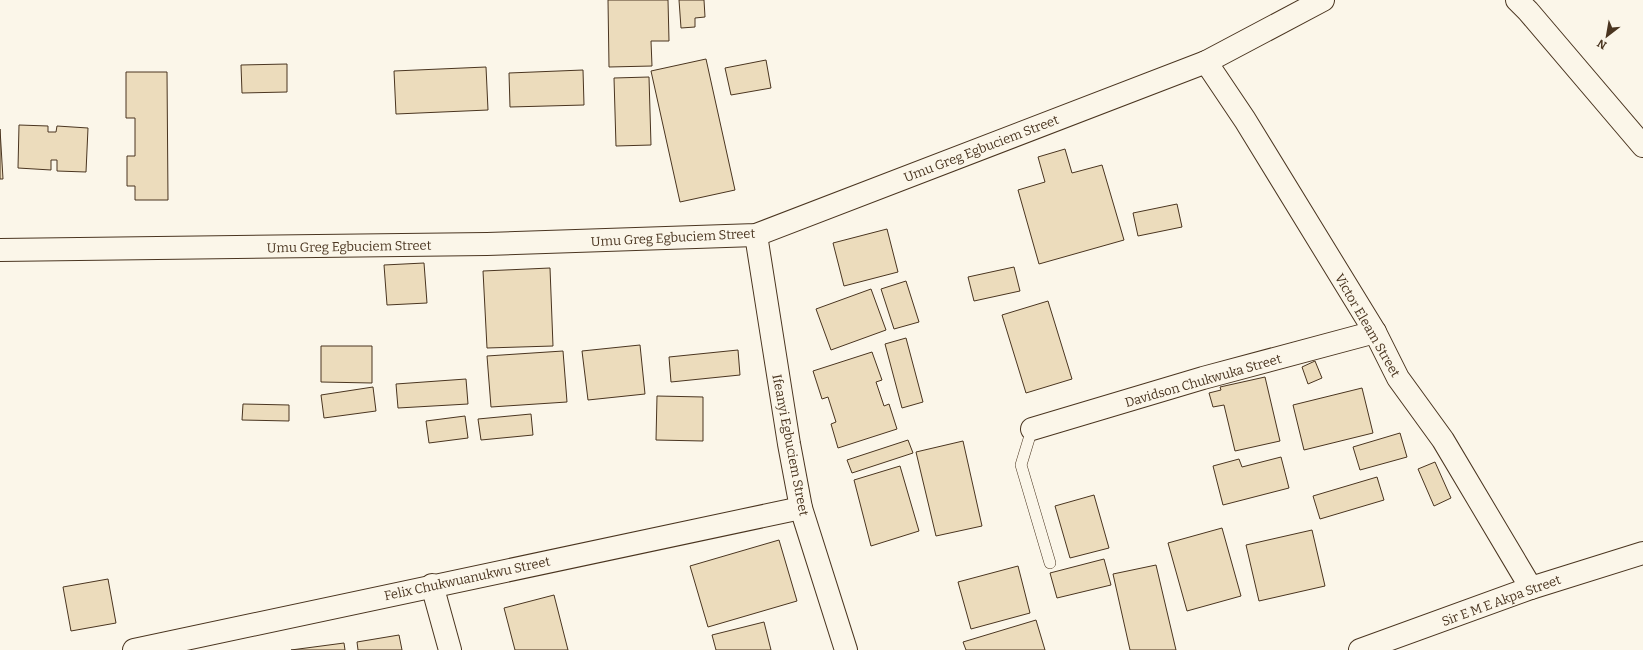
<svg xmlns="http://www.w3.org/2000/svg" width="1643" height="650" viewBox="0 0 1643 650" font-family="Bitter,serif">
<rect width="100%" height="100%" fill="#fbf6e9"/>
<!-- building -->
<g fill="#ecdcbc" stroke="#4a3520">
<path d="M608 0H668L669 41H651L652 66 609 67Z"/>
<path d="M679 0H704L705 17 695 18V27L681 28Z"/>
<path d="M706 59 735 190 680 202 651 71Z"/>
<path d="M766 60 771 88 731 95 725 68Z"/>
<path d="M287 64V92L242 93 241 65Z"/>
<path d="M486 67 488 110 396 114 394 71Z"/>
<path d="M583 70 584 105 510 107 509 73Z"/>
<path d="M126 72H167L168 200H135V186H127V156H135V118H126Z"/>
<path d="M649 77 651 145 616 146 614 78Z"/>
<path d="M19 125 48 126V132H56L57 126 88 128 86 172 57 171V160H51V170L18 168Z"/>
<path d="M0 129 3 179H0Z"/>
<path d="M1065 149 1072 173 1102 165 1124 240 1039 264 1018 190 1045 182 1038 157Z"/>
<path d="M1177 204 1182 227 1138 236 1133 213Z"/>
<path d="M887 229 898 272 844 286 833 243Z"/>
<path d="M424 263 427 303 387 305 384 265Z"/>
<path d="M1014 267 1020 291 974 301 968 277Z"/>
<path d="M550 268 553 346 487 348 483 271Z"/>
<path d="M906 281 919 322 894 329 881 289Z"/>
<path d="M871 289 886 330 831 350 816 309Z"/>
<path d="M1048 301 1072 379 1026 393 1002 315Z"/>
<path d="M906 338 923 402 902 408 885 344Z"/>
<path d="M640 345 645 394 588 400 582 351Z"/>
<path d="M321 346H372V383L321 382Z"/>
<path d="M738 350 740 375 671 382 669 357Z"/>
<path d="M563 351 567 402 491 407 487 356Z"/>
<path d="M872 352 882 380 876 382 884 406 889 404 897 429 838 448 831 424 836 422 828 397 822 399 813 371Z"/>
<path d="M1315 361 1322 378 1308 384 1302 367Z"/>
<path d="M1265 377 1280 441 1235 451 1224 405 1213 407 1209 393 1221 390 1220 387Z"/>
<path d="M466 379 468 404 398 408 396 384Z"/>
<path d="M373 387 376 411 324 418 321 395Z"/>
<path d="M1362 388 1373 433 1304 450 1293 405Z"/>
<path d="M657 396 703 397V441L656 440Z"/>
<path d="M243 404 289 405V421L242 420Z"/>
<path d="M531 414 533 435 481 440 478 419Z"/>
<path d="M465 416 468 438 429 443 426 421Z"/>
<path d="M1400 433 1407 457 1360 470 1353 447Z"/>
<path d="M908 440 913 453 852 473 847 460Z"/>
<path d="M963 441 982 526 936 536 916 452Z"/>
<path d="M1281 457 1289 488 1223 505 1213 466 1239 459 1242 467Z"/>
<path d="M1435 462 1451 498 1434 506 1418 469Z"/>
<path d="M900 466 919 531 871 546 854 480Z"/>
<path d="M1377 477 1384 500 1320 519 1313 496Z"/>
<path d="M1094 495 1109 548 1070 558 1055 506Z"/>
<path d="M1222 528 1241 596 1187 611 1168 543Z"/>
<path d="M1312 530 1325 586 1259 601 1246 545Z"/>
<path d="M779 540 797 601 708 627 690 566Z"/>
<path d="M1104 559 1111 585 1057 598 1050 573Z"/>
<path d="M1156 565 1176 650H1130L1113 574Z"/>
<path d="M1018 566 1030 613 971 629 958 582Z"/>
<path d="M108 579 116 623 71 631 63 587Z"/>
<path d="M554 595 568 650H515L504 608Z"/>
<path d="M1036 620 1045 650H966L963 642Z"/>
<path d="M764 622 771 650H716L712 635Z"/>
<path d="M399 635 402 650H358L357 642Z"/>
<path d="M344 643 345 650H291Z"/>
</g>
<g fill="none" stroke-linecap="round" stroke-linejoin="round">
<defs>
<path id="lane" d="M1032 429 1021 465 1050 563"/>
<g id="street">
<path d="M1517 0 1528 11 1643 146"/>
<path d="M1206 62 1245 120 1375 332 1398 378 1443 440 1531 588"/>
<path d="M756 235 789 444 801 508 846 650"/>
<path d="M0 250 487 244 756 235 1206 62 1323 0"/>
<path d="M1032 429 1203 378 1375 332"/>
<path d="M432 585 450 650"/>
<path d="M134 650 801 508"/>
<path d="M1360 650 1531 588 1643 553"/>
</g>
</defs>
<!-- lane casing -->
<use href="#lane" stroke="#4a3520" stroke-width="12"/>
<!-- street casing -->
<use href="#street" stroke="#4a3520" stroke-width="24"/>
<!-- lane -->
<use href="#lane" stroke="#fbf6e9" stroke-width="11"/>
<!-- street -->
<use href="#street" stroke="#fbf6e9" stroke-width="22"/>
</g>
<g text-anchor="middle" stroke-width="3" stroke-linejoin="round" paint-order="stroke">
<!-- street labels -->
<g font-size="13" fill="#4a3520" stroke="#fbf6e9">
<text transform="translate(981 148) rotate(-21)" y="5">Umu Greg Egbuciem Street</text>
<text transform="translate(673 237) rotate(-3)" y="5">Umu Greg Egbuciem Street</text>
<text transform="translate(349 246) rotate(-1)" y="5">Umu Greg Egbuciem Street</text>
<text transform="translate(1368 325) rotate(60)" y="5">Victor Eleam Street</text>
<text transform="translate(1203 380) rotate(-16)" y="5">Davidson Chukwuka Street</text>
<text transform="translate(791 445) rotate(79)" y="5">Ifeanyi Egbuciem Street</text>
<text transform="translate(467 578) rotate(-12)" y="5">Felix Chukwuanukwu Street</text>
<text transform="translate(1501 600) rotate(-20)" y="5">Sir E M E Akpa Street</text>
</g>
</g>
<!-- north arrow -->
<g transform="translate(1607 36) rotate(211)" stroke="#fbf6e9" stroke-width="3" paint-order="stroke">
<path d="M0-3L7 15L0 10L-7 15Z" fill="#4a3520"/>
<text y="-6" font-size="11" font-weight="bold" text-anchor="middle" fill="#4a3520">N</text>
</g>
</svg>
